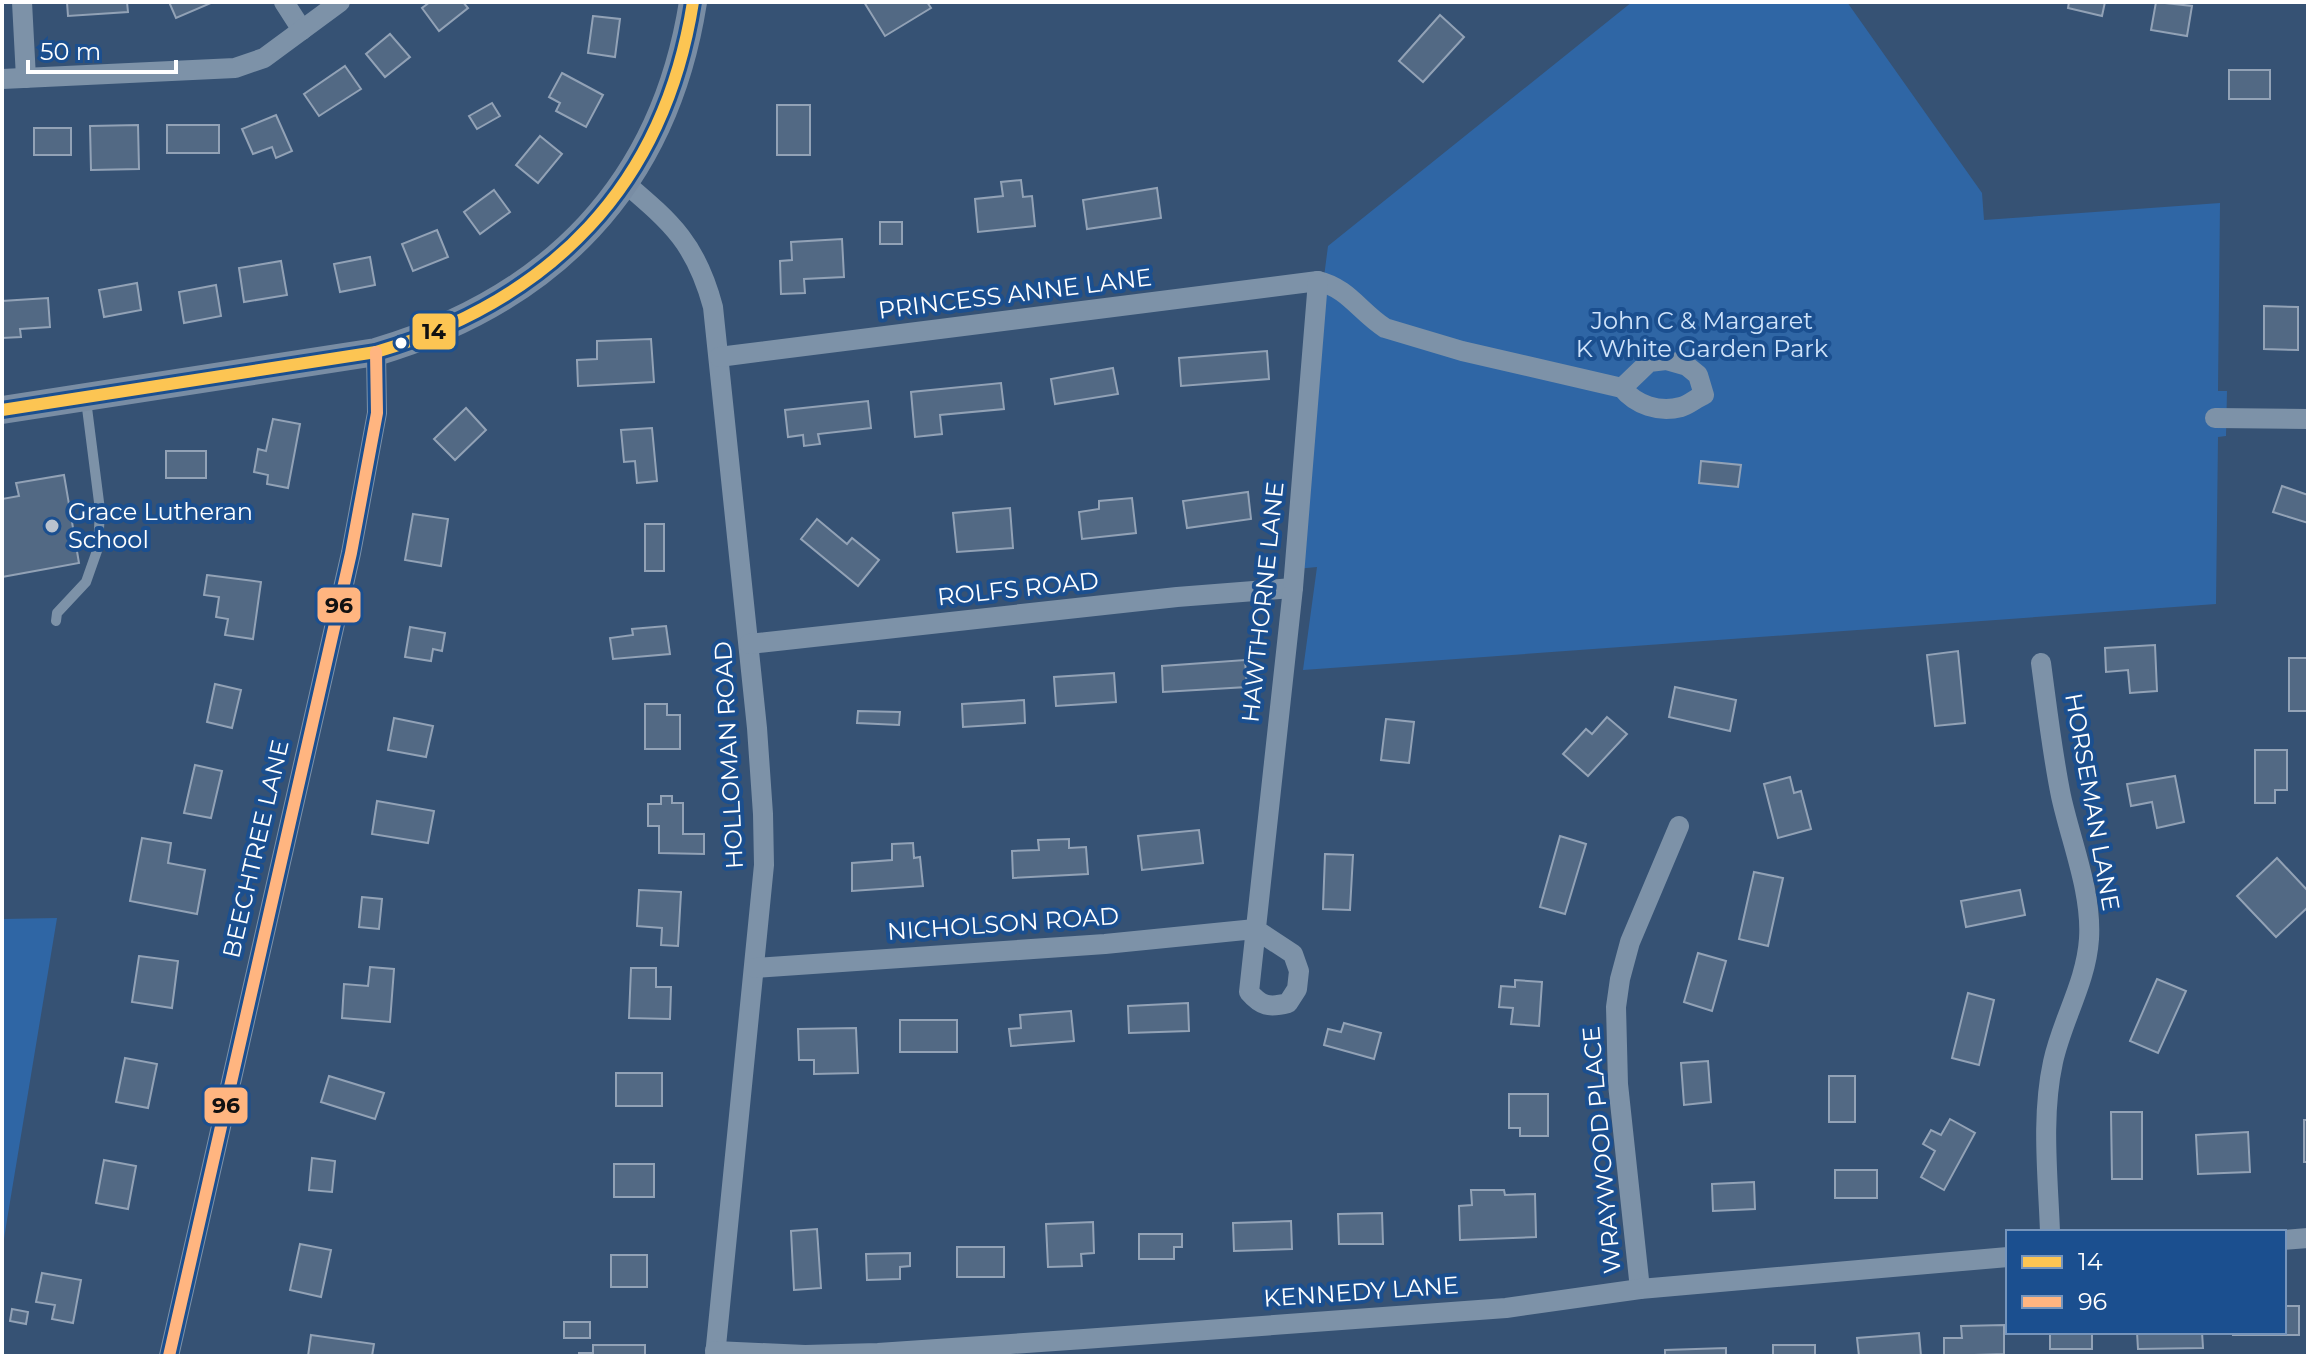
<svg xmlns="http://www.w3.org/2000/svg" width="2310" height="1358" viewBox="0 0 2310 1358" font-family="Montserrat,sans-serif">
<rect width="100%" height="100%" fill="#365274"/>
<!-- green -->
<g fill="#2f66a5">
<path d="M1632 2H1847L1982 193 1984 220 2220 203 2218 391H2227L2226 436 2218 437 2216 604 1303 670 1317 567 1286 570 1328 246Z"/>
<path d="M57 918 7 1220 2 1252V919Z"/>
</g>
<!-- building -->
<g fill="#526984" stroke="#92a2b6" stroke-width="2">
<path d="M67 2H127L128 12 68 16Z"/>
<path d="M169 2H210L211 3 176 18Z"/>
<path d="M430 2H463L468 8 439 31 422 8Z"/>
<path d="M864 2H927L931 8 885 36Z"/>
<path d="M2069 2H2105L2102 16 2068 8Z"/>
<path d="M2156 2 2192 6 2187 36 2151 30Z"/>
<path d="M1440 15 1464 37 1423 82 1399 61Z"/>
<path d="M593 16 620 19 615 57 588 53Z"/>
<path d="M390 34 410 57 385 77 366 54Z"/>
<path d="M345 66 361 89 319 116 304 94Z"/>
<rect x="2229" y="70" width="41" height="29"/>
<path d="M562 73 603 95 586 127 556 111 560 103 549 97Z"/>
<path d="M492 103 500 116 477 129 469 116Z"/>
<rect x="777" y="105" width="33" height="50"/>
<path d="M276 115 292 151 276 158 272 147 253 154 242 129Z"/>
<path d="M138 125 139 169 91 170 90 126Z"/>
<rect x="167" y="125" width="52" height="28"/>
<rect x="34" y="128" width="37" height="27"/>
<path d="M540 136 562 154 538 183 516 165Z"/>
<path d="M1021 180 1023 197 1032 196 1035 226 978 232 975 199 1003 196 1001 182Z"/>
<path d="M1157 188 1161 218 1087 229 1083 200Z"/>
<path d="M494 190 510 212 480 234 464 212Z"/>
<rect x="880" y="222" width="22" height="22"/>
<path d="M437 230 448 257 413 271 402 244Z"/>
<path d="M842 239 844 277 804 279 805 293 781 294 780 261 792 260 791 242Z"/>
<path d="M370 257 375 285 340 292 334 264Z"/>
<path d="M281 261 287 295 244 302 239 268Z"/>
<path d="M137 283 141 310 104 317 99 290Z"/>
<path d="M216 285 221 316 184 323 179 292Z"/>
<path d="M48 298 50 327 20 329 21 337 2 338V301Z"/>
<path d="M2264 306 2298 307V350L2264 349Z"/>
<path d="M651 339 654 382 578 386 577 360 597 359V341Z"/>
<path d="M1267 351 1269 379 1181 386 1179 358Z"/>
<path d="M1113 368 1118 394 1055 404 1051 379Z"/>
<path d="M1001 383 1004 409 940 415 942 434 915 437 911 392Z"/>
<path d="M868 401 871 428 818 434 820 444 804 446 803 435 788 437 785 410Z"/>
<path d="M466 408 486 430 455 460 434 439Z"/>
<path d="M273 419 300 424 288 488 267 484 268 475 254 472 258 449 266 451Z"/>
<path d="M652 428 657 481 637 483 635 461 624 462 621 430Z"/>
<rect x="166" y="451" width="40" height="27"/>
<path d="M1701 461 1741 465 1738 487 1699 483Z"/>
<path d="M64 475 79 563 2 577V499L19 496 16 483Z"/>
<path d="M2282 486 2308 495V523L2273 512Z"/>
<path d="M1248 492 1251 519 1187 528 1183 501Z"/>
<path d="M1132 498 1136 533 1082 539 1079 512 1099 509V501Z"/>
<path d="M1010 508 1013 548 957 552 953 513Z"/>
<path d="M413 514 448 519 441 566 405 560Z"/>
<path d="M817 519 847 544 852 538 879 560 858 586 801 539Z"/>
<rect x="645" y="524" width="19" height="47"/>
<path d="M207 575 261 582 253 639 225 635 228 619 216 617 219 597 204 595Z"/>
<path d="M666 626 670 654 613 659 610 638 633 635 632 629Z"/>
<path d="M410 627 445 633 442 651 433 649 431 661 405 657Z"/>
<path d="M2155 645 2157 691 2130 693 2128 670 2106 672 2105 648Z"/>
<path d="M1958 651 1965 723 1935 726 1927 655Z"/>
<rect x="2289" y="658" width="19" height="53"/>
<path d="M1245 660 1247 687 1163 692 1162 666Z"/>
<path d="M1114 673 1116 702 1056 706 1054 677Z"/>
<path d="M215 684 241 690 232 728 207 722Z"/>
<path d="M1675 687 1736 700 1730 731 1669 717Z"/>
<path d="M1024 700 1025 723 963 727 962 704Z"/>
<path d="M645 704H667V715H680V749H645Z"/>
<path d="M858 711 900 712 899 725 857 723Z"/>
<path d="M1607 717 1627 734 1588 776 1563 754 1586 729 1592 734Z"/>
<path d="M394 718 433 726 426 757 388 750Z"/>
<path d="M1386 719 1414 722 1409 763 1381 760Z"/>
<path d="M2255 750H2287V790H2275V803H2255Z"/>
<path d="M195 765 222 771 211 818 184 813Z"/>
<path d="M2175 776 2184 822 2157 828 2152 802 2131 806 2127 784Z"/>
<path d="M1790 777 1794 793 1801 791 1811 829 1778 838 1764 784Z"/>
<path d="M661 796H672V803H683V834H704V854L659 853V826H648V804H661Z"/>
<path d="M377 801 434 811 428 843 372 834Z"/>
<path d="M1199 830 1203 863 1142 870 1138 836Z"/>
<path d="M1560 836 1586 844 1565 914 1540 907Z"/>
<path d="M142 838 171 843 168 863 205 870 197 914 130 901Z"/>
<path d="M1069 839V848L1086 847 1088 874 1013 878 1012 851 1039 850 1038 840Z"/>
<path d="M913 843 914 858 920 857 923 886 852 891V863L892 860V844Z"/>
<path d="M1325 854 1353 855 1350 910 1323 909Z"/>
<path d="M2277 858 2308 891V907L2276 937 2237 896Z"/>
<path d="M1754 872 1783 878 1768 946 1739 939Z"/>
<path d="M639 890 681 892 678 946 661 945 662 928 637 926Z"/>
<path d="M2020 890 2025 915 1966 927 1961 901Z"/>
<path d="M362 897 382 899 379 929 359 927Z"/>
<path d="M1698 953 1726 961 1712 1011 1684 1002Z"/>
<path d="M139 956 178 961 172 1008 132 1002Z"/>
<path d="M370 967 394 969 390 1022 342 1018 344 984 368 986Z"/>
<path d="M631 968H656V987H671L670 1019 629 1018Z"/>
<path d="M2157 979 2186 991 2158 1053 2130 1041Z"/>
<path d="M1515 980 1542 982 1539 1026 1511 1024 1513 1008 1499 1007 1501 986 1515 987Z"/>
<path d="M1968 993 1994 1000 1979 1065 1952 1058Z"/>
<path d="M1188 1003 1189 1031 1129 1033 1128 1006Z"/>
<path d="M1071 1011 1074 1041 1011 1046 1009 1029 1021 1028 1020 1015Z"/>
<rect x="900" y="1020" width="57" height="32"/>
<path d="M1344 1023 1381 1033 1374 1059 1324 1045 1328 1029 1341 1032Z"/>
<path d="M856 1028 858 1073 814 1074V1060H799L798 1029Z"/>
<path d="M125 1058 157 1064 148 1108 116 1102Z"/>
<path d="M1708 1061 1711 1102 1684 1105 1681 1063Z"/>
<rect x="616" y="1073" width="46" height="33"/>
<path d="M329 1076 384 1093 375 1119 321 1102Z"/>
<rect x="1829" y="1076" width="26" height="46"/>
<path d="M1509 1094H1548V1136H1520V1128H1509Z"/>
<path d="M2111 1112H2142V1179H2112Z"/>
<path d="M1950 1119 1975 1133 1944 1190 1921 1177 1935 1151 1923 1144 1931 1130 1941 1135Z"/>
<rect x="2304" y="1120" width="4" height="42"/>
<path d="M2248 1132 2250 1172 2198 1174 2196 1135Z"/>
<path d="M312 1158 335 1161 332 1192 309 1190Z"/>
<path d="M104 1160 136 1166 128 1209 96 1203Z"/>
<rect x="614" y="1164" width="40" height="33"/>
<rect x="1835" y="1170" width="42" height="28"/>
<path d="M1754 1182 1755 1209 1713 1211 1712 1184Z"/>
<path d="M1471 1190H1504L1505 1195 1535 1194 1536 1237 1460 1240 1459 1206 1472 1205Z"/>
<path d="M1382 1213 1383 1244H1339L1338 1214Z"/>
<path d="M1291 1221 1292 1249 1234 1251 1233 1223Z"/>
<path d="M1093 1222 1094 1253 1081 1254 1082 1266 1048 1267 1046 1224Z"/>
<path d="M817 1229 821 1288 794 1290 791 1231Z"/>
<path d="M1139 1234H1182V1247H1174V1259H1139Z"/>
<path d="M300 1244 331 1250 321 1297 290 1290Z"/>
<rect x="957" y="1247" width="47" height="30"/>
<path d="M910 1253V1266L900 1267V1279L867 1280 866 1254Z"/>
<rect x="611" y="1255" width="36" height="32"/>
<path d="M42 1273 81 1280 73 1323 52 1319 55 1305 36 1302Z"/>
<path d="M2284 1306H2299V1335H2233V1332H2284Z"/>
<path d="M12 1309 28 1312 26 1324 10 1321Z"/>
<rect x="564" y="1322" width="26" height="16"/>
<path d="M2004 1325V1354L1944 1356V1338H1962L1961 1326Z"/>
<rect x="2050" y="1332" width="42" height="17"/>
<path d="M2137 1332H2202L2203 1348 2138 1349Z"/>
<path d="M1919 1333 1921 1356H1859L1857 1338Z"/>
<path d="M311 1335 374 1344 372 1356H308Z"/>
<path d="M593 1345H645V1356H579V1353H593Z"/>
<rect x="1773" y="1345" width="42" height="11"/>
<path d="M1726 1348V1356H1665V1350Z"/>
</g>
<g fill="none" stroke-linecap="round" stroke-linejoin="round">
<!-- lane -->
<path stroke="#7d92a8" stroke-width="10" d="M56 621 57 613 86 582 98 548 100 510 86 400"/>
<!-- street -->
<g stroke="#7d92a8" stroke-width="20">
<path d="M22 2 26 78"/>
<path d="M284 2 302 30"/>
<path d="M2 79 235 68 264 58 340 2"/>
<path d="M625 183C673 224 696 244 713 307L757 728 763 814 764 865 715 1356"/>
<path d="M719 357 1318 281C1348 288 1360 312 1385 328L1462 351 1622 388C1636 405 1659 413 1681 407 1689 405 1696 398 1704 395L1698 375 1687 366 1666 360 1649 362 1622 388"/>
<path d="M2215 418 2308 419"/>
<path d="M749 644 1177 597 1293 588"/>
<path d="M2041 663C2047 707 2052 752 2061 796 2071 842 2092 892 2089 939 2086 983 2062 1020 2053 1062 2041 1117 2048 1176 2050 1232"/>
<path d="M755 968 1105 944 1255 929 1293 954 1299 971 1297 989 1288 1003C1269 1008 1261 1006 1249 992L1293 588 1318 281"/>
<path d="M2284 1240 2308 1238"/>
<path d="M1640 1289 1618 1084 1616 1007 1620 979 1630 942 1679 826"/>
<path d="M715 1351 805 1355 878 1353 1084 1339 1506 1308 1640 1289 2008 1257"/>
<path d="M169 1356 351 553 377 413 376 352"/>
</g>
<!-- secondary -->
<path stroke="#798da4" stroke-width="28" d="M2 410 376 352C551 300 664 186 693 2"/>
<defs>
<path id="bus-1" d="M2 410 376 352C551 300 664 186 693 2"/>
<path id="bus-2" d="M169 1356 351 553 377 413 376 352"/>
</defs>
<!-- bus-1 casing -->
<use href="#bus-1" stroke="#1b4f8f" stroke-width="18"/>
<!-- bus-2 casing -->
<use href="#bus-2" stroke="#1b4f8f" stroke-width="18"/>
<!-- bus-1 -->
<use href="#bus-1" stroke="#fcc553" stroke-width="12"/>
<!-- bus-2 -->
<use href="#bus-2" stroke="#ffb580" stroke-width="12"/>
</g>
<!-- markers -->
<circle fill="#fff" stroke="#1b4f8f" stroke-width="3" cx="401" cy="343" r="7"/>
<circle fill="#b9c2ce" stroke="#1b4f8f" stroke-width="3" cx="52" cy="526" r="8"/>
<g text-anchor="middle" stroke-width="8" stroke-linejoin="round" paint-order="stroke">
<!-- street labels -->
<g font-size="24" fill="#fff" stroke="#1b4f8f">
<text transform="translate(1015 294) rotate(-7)" y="8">PRINCESS ANNE LANE</text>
<text transform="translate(1018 589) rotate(-6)" y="8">ROLFS ROAD</text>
<text transform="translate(1263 602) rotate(-84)" y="8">HAWTHORNE LANE</text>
<text transform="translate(729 755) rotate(-93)" y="8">HOLLOMAN ROAD</text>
<text transform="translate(2092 802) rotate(80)" y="8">HORSEMAN LANE</text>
<text transform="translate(256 849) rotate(-77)" y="8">BEECHTREE LANE</text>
<text transform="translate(1003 924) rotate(-4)" y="8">NICHOLSON ROAD</text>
<text transform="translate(1602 1150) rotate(-95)" y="8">WRAYWOOD PLACE</text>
<text transform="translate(1361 1292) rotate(-4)" y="8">KENNEDY LANE</text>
</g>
<!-- park labels -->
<g font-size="24" fill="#cfe3fa" stroke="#1b4f8f">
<text x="1702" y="329">John C &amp; Margaret<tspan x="1702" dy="28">K White Garden Park</tspan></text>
</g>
<!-- poi labels -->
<g font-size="24" fill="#fff" stroke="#1b4f8f" text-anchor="start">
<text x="68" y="520">Grace Lutheran<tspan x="68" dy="28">School</tspan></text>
</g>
</g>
<g stroke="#1b4f8f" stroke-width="3">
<rect x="411" y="312" width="46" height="39" rx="8" fill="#fcc553"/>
<rect x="316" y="586" width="46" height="38" rx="8" fill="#ffb580"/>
<rect x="203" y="1086" width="46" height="39" rx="8" fill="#ffb580"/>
</g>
<g font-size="22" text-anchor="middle" font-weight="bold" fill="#111">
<text x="434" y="339">14</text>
<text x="339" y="613">96</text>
<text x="226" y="1113">96</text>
</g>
<!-- border -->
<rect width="2310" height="1358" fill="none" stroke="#ffffff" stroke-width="8"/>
<!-- legend -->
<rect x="2006" y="1230" width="280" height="104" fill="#1b4f8f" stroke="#7695bc" stroke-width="2"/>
<rect x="2022" y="1256" width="40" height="12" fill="#fcc553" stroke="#7695bc" stroke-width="2"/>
<text x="2078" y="1270" font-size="24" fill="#ffffff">14</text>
<rect x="2022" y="1296" width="40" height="12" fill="#ffb580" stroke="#7695bc" stroke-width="2"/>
<text x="2078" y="1310" font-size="24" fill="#ffffff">96</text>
<!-- scale -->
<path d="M28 60v12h148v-12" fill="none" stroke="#ffffff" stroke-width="4"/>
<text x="40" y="60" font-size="24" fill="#ffffff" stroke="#1b4f8f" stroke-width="6" paint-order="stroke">50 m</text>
</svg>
